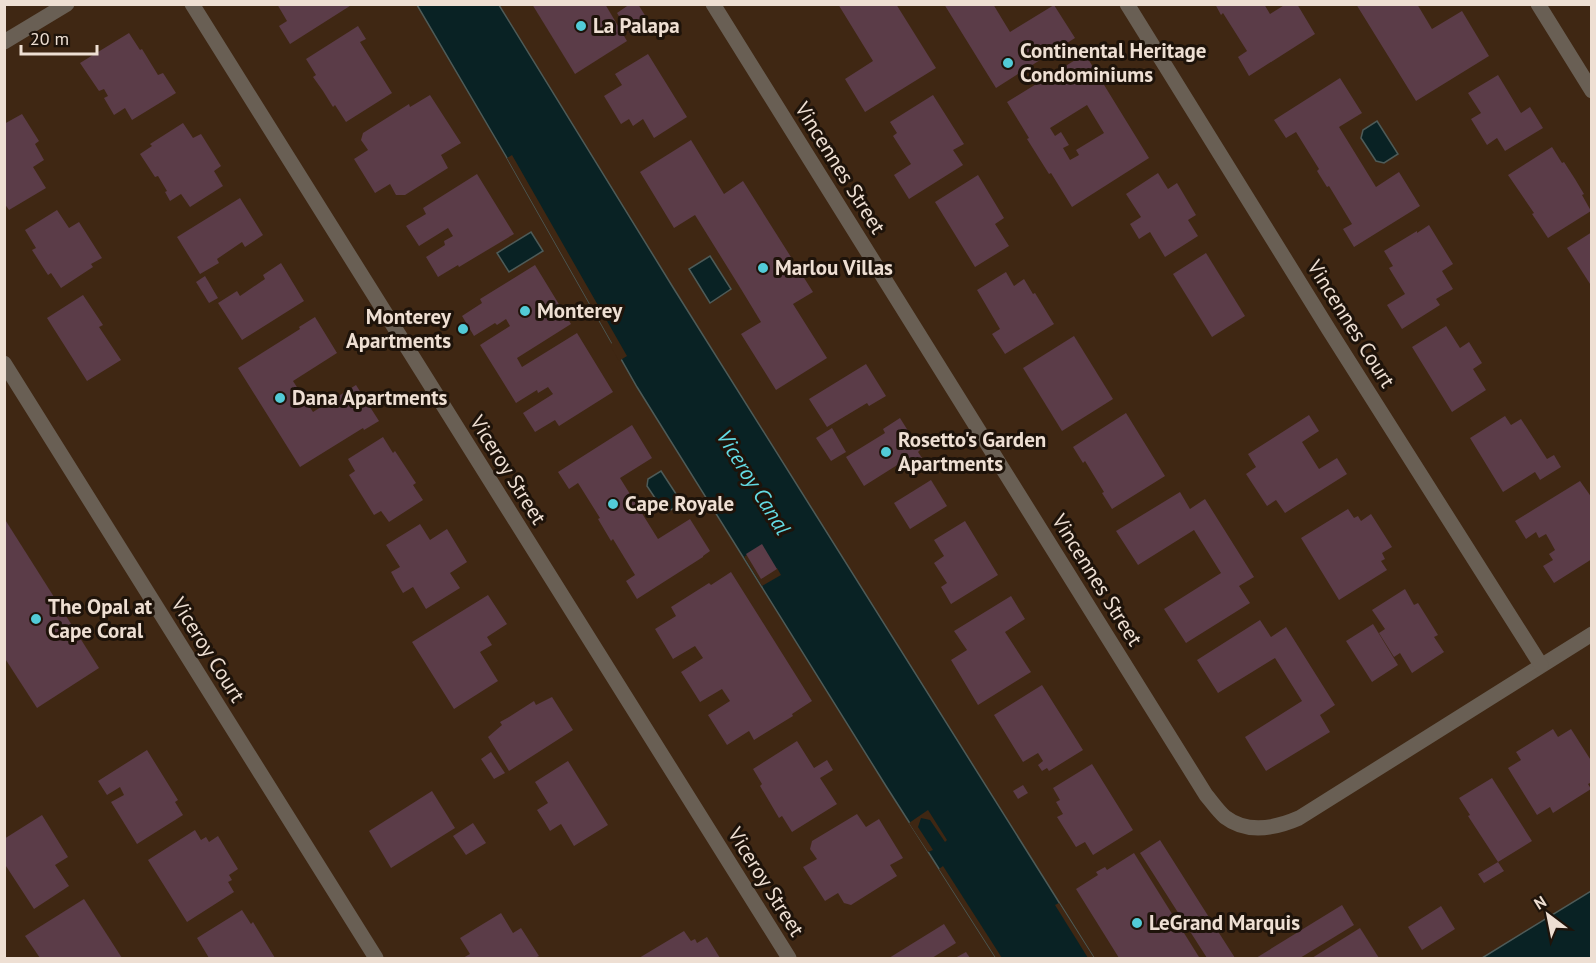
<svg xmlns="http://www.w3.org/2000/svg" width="1596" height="963" viewBox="0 0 1596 963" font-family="'PT Sans',sans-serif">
<rect width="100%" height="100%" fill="#3f2713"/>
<!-- water -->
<g fill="#092224" stroke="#4e5b58" stroke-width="1.5">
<path d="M417 5H499L674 289 1094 958H996L886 786 637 387 507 158Z"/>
<path d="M1377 121 1398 154 1384 163 1376 161 1361 138 1363 130Z"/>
<path d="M531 232 543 251 509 272 497 253Z"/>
<path d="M710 256 731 289 710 303 689 269Z"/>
<path d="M661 471 682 503 669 511 663 510 647 486 648 479Z"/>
<path d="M1591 891V958H1482Z"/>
</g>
<!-- pier -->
<g fill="#3f2713">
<path d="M512 155 627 356 619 361 610 345 612 343 507 158Z"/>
<path d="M748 554 762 577 777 568 781 575 762 586 744 557Z"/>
<path d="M928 810 947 840 945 842 930 820 921 818 918 827 933 850 928 852 909 823Z"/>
<path d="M943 866 1002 958H996L939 869Z"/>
<path d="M1059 903 1094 958H1088L1055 905Z"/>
</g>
<!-- building -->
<g fill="#5b3c48" fill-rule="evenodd">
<path d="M277 4H353L290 44 279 26 287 21Z"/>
<path d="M532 4H605L627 41 575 74Z"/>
<path d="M630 4H638L649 22 630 34 617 13Z"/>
<path d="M838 4H896L936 68 865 112 845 79 873 61Z"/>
<path d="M944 4H993L1010 32 1054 5 1075 38 996 88Z"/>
<path d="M1215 4H1264L1270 14 1286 4H1297L1315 34 1249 76 1238 57 1247 51 1223 13 1221 15Z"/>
<path d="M1356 4H1417L1432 29 1462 11 1489 56 1416 101Z"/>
<path d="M358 26 366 39 360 42 392 93 346 122 335 105 333 107 323 91 313 77 316 75 306 59Z"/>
<path d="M129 33 140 50 142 49 158 75 163 73 176 93 132 120 125 108 114 115 104 98 108 96 104 89 99 91 80 63Z"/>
<path d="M648 54 687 117 654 138 643 119 633 126 629 119 621 124 604 96 622 85 615 74Z"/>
<path d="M1085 54 1149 158 1072 207 1051 173 1049 174 1027 139 1029 138 1007 102ZM1087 105 1104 133 1076 150 1079 155 1070 160 1063 148 1069 145 1061 132 1055 136 1050 128Z"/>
<path d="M1498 75 1521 113 1530 107 1543 128 1505 151 1497 138 1487 145 1471 119 1481 113 1468 93Z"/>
<path d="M1340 78 1362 113 1339 127 1376 187 1399 172 1420 206 1354 247 1343 229 1352 224 1329 186 1327 187 1317 171 1319 169 1296 132 1286 138 1274 120Z"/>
<path d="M430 95 461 143 441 155 448 168 405 195H396L390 184 375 193 354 159 368 150 361 140 363 133 409 104 410 107Z"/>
<path d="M933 95 964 144 953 150 963 165 909 199 894 175 911 164 893 136 897 133 890 122Z"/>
<path d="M22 114 39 141 35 144 44 160 33 167 46 188 9 210 4 203V124Z"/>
<path d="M183 123 193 138 201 134 221 166 214 171 223 186 190 207 181 194 170 201 165 192 167 191 158 176 155 177 140 154 152 146 150 144Z"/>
<path d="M691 140 724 194 743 181 813 292 793 304 827 358 776 390 741 334 761 322 741 289 695 215 674 228 640 172Z"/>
<path d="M1552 147 1562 163 1564 162 1575 179 1584 194 1582 195 1591 211 1548 238 1532 214 1534 213 1508 175Z"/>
<path d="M1158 173 1168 189 1177 183 1196 215 1188 220 1198 236 1165 257 1150 232 1139 239 1130 224 1141 217 1126 194Z"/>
<path d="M477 174 514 234 459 267 458 265 438 277 426 257 445 245 444 241 453 236 448 228 419 246 406 226 426 214 423 208Z"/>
<path d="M978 175 1004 218 995 224 1009 246 975 267 935 202Z"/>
<path d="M240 198 263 235 245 247 242 242 217 259 219 263 200 274 177 237Z"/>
<path d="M57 210 69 228 79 222 102 258 91 264 93 267 61 288 51 273 48 275 32 250 36 248 25 230Z"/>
<path d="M1429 225 1453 264 1442 271 1453 289 1436 299 1440 305 1402 329 1387 305 1405 294 1389 268 1393 266 1384 251 1417 231V233Z"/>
<path d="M1592 232V287L1567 248Z"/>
<path d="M1206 253 1245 316 1212 337 1173 274Z"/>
<path d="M281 263 304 301 242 340 218 303 237 291 240 296 265 279 263 275Z"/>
<path d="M535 265 571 324 517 358 522 367 577 333 613 392 559 426 555 420 535 432 523 413 553 394 548 387 538 393 537 390 516 403 480 345 510 326 506 319 497 325 495 323 474 336 462 316 482 303 480 299Z"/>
<path d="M1006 272 1014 286 1024 279 1033 294 1035 293 1054 324 1005 354 992 334 1000 329 977 290Z"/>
<path d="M205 276 218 298 209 303 196 282Z"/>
<path d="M83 295 103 325 99 327 121 360 87 381 47 318Z"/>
<path d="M315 317 337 353 293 381 313 412 356 385 379 421 364 430 363 428 300 467 238 368 300 329 299 327Z"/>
<path d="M1446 326 1460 348 1469 342 1482 363 1473 369 1486 390 1452 412 1412 347Z"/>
<path d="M1074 336 1113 399 1062 431 1023 368Z"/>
<path d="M866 364 886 396 869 406 867 403 827 427 809 399Z"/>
<path d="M1126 413 1165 476 1112 509 1102 493 1104 492 1085 461 1083 463 1073 447Z"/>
<path d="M1309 415 1319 431 1302 442 1319 469 1337 458 1347 474 1285 513 1276 500 1267 506 1246 474 1256 467 1248 454Z"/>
<path d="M1505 416 1511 425 1521 419 1547 459 1554 455 1561 467 1540 480 1535 472 1503 492 1470 438Z"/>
<path d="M900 418 920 450 918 452 922 458 906 468 902 462 864 486 846 457 885 433 883 429Z"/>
<path d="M632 425 652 458 620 478 658 539 690 519 710 551 703 556V557L637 599 626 581 635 575 613 539 611 541 598 519 600 518 578 483 569 489 558 472Z"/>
<path d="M832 428 846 452 831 461 816 438Z"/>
<path d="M383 437 393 453 395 451 416 483 413 485 423 500 389 522 381 511 374 515 349 475 355 471 348 459Z"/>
<path d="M931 480 947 506 910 529 894 503Z"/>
<path d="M1580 481 1592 498V559L1554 583 1543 566 1553 560 1549 554 1555 550 1550 541 1546 534 1539 538 1536 532 1526 539 1515 521Z"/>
<path d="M1180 492 1190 509 1205 499 1254 577 1239 586 1250 603 1186 643 1164 609 1221 573 1194 530 1138 565 1116 531Z"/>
<path d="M1348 509 1354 518 1358 516 1361 521 1371 514 1392 547 1382 553 1385 559 1381 561 1387 570 1339 600 1301 538Z"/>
<path d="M4 518 99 668 37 708 4 657Z"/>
<path d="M965 521 998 575 951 604 941 587 947 583 934 563 944 556 934 540Z"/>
<path d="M420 524 430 540 447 529 467 562 450 573 460 588 426 609 413 587 403 593 397 583 391 572 400 567 386 545Z"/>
<path d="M762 544 777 569 761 579 746 554Z"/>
<path d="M731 572 812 701 792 714 793 716 754 740 749 731 727 745 708 715 730 701 722 689 700 702 681 672 703 658 695 646 673 659 655 629 676 616 671 607 709 583 711 585Z"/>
<path d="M1405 589 1414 605 1418 603 1438 635 1434 637 1444 652 1412 673 1400 653 1394 657 1379 633 1385 629 1372 610Z"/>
<path d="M488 595 507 624 487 637 492 645 480 652 498 681 454 709 412 642Z"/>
<path d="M1011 596 1025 619 1005 632 1031 672 978 705 951 660 967 650 954 631Z"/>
<path d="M1260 620 1271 637 1286 627 1335 705 1320 715 1330 732 1266 771 1245 737 1302 701 1275 658 1218 693 1197 660Z"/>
<path d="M1373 624 1398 665 1372 682 1346 641Z"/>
<path d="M1042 685 1083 750 1049 771 1047 768 1042 771 1038 765 1043 761 1038 753 1023 762 994 715Z"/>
<path d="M552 697 573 730 509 771 488 737 502 725 500 722 509 717 534 701 536 705Z"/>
<path d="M1553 729 1558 737 1571 729 1592 762V782L1588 784 1591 789 1553 813 1550 807 1537 815 1508 768 1521 760 1516 752Z"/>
<path d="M797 741 814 768 827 760 833 770 820 778 837 804 792 832 782 816 779 818 760 786 762 784 753 769Z"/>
<path d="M147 750 178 800 175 802 183 815 137 844 111 802 124 795 120 787 107 795 98 781Z"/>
<path d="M491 752 505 773 494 779 481 759Z"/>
<path d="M568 761 608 825 574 846 561 824 550 831 544 821 537 810 548 803 535 782Z"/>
<path d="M1092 764 1133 830 1093 855 1085 842 1076 847 1057 817 1063 814 1056 802 1060 800 1053 788Z"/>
<path d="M1492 778 1532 841 1498 862 1504 871 1484 883 1478 874 1498 862 1468 816 1470 815 1459 798Z"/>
<path d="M1023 785 1028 793 1018 799 1013 791Z"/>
<path d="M432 791 455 828 391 868 369 831Z"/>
<path d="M857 814 866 827 879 819 903 858 890 865 897 876 851 905 844 903 838 893 825 901 803 867 817 859 810 849 812 841Z"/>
<path d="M42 815 68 857 55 865 69 886 34 909 4 863V839Z"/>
<path d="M473 823 486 843 466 855 453 836Z"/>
<path d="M195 830 201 840 206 837 209 842 218 836 238 869 229 875 232 880 228 882 234 892 187 922 148 860Z"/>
<path d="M1160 840 1198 900 1235 958H1207L1140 853Z"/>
<path d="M1134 853 1199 957 1196 958H1119L1076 889 1098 875 1096 872 1105 867 1107 870Z"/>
<path d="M84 899 122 958H40L25 936Z"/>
<path d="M1342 905 1354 925 1300 958H1256Z"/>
<path d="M1441 906 1455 929 1422 950 1408 927Z"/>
<path d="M242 910 251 924 253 922 275 958H209L197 938Z"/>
<path d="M501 913 513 933 521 928 539 956 535 958H463L470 954 460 938Z"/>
<path d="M944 924 956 943 932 958H889Z"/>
<path d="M1360 928 1379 958H1312Z"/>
<path d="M684 931 691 941 695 939 697 943 707 937 720 958H639Z"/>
<path d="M966 952 970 958H955Z"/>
</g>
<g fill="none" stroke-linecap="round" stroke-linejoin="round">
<!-- street -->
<g stroke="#695f54" stroke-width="15">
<path d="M192 4 789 958"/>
<path d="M713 4 1206 795C1212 802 1218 811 1225 817 1247 834 1276 828 1299 818L1592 634"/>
<path d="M1127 4 1329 330 1541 665"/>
<path d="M1538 4 1592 91"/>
<path d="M4 42 67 4"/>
<path d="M4 363 376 958"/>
</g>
</g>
<!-- markers -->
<g fill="#52cbd7" stroke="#1e130a" stroke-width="2">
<circle cx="581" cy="26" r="6"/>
<circle cx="1008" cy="63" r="6"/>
<circle cx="763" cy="268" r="6"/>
<circle cx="525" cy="311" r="6"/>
<circle cx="463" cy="329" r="6"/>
<circle cx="280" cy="398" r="6"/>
<circle cx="886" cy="452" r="6"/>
<circle cx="613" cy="504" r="6"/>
<circle cx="36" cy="619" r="6"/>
<circle cx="1137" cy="923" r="6"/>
</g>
<g text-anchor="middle" stroke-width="6" stroke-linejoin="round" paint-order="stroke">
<!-- poi labels -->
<g font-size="21" font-weight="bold" fill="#eedfd3" stroke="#1e130a" text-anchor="start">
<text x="593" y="33">La Palapa</text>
<text x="1020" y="58">Continental Heritage<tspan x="1020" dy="24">Condominiums</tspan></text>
<text x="775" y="275">Marlou Villas</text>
<text x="537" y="318">Monterey</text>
<text x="451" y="324" text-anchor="end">Monterey<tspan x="451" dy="24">Apartments</tspan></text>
<text x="292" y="405">Dana Apartments</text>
<text x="898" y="447">Rosetto's Garden<tspan x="898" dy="24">Apartments</tspan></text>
<text x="625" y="511">Cape Royale</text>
<text x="48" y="614">The Opal at<tspan x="48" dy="24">Cape Coral</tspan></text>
<text x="1149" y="930">LeGrand Marquis</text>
</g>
<!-- street labels -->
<g font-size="21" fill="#eedfd3" stroke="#1e130a">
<text transform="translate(840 168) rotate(58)" y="7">Vincennes Street</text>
<text transform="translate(1351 324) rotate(58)" y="7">Vincennes Court</text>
<text transform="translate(508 470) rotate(58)" y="7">Viceroy Street</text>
<text transform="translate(1097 580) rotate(58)" y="7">Vincennes Street</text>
<text transform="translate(208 650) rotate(58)" y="7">Viceroy Court</text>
<text transform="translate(766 882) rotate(58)" y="7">Viceroy Street</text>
</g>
<!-- water labels -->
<g font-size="22" font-style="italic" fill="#63dae3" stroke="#1e130a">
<text transform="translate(754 482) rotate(58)" y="8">Viceroy Canal</text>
</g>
</g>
<!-- border -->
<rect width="1596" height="963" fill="none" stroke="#eedfd3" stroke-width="12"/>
<!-- north arrow -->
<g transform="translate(1548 915) rotate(328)" stroke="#1e130a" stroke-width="4.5" paint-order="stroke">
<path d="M0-4.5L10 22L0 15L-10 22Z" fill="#eedfd3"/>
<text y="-9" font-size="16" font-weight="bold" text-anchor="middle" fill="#eedfd3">N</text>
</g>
<!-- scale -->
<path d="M21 45v9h76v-9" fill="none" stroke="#eedfd3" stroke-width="3"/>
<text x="30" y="45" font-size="18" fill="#eedfd3" stroke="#1e130a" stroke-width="4.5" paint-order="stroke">20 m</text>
</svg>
